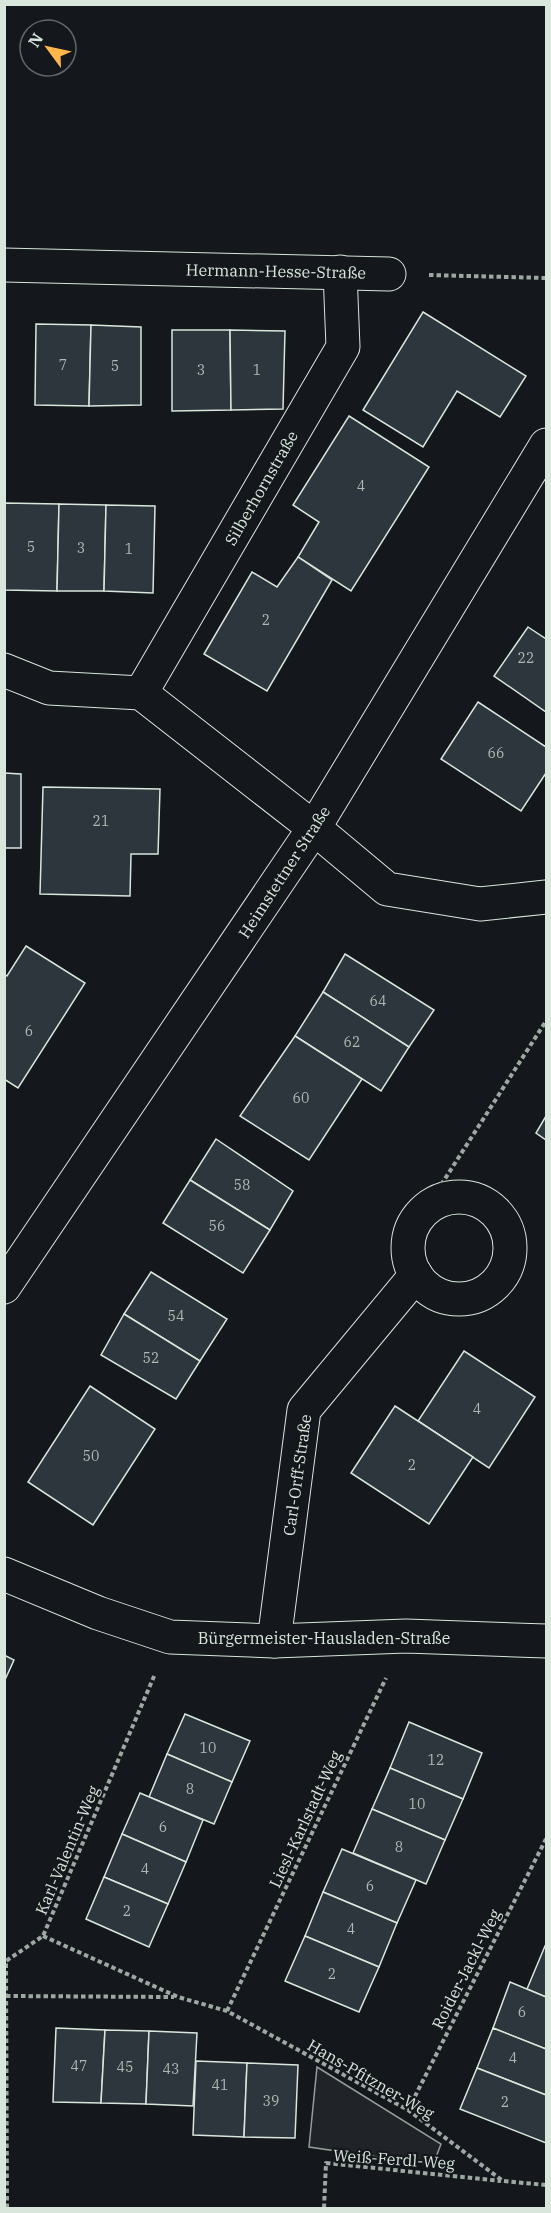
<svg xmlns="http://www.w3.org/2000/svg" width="551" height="2213" viewBox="0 0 551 2213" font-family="'IBM Plex Serif',serif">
<rect width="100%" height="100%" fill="#14181c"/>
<!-- green -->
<path fill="#202428" stroke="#939e99" stroke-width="1.5" d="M317 2067 441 2144 433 2165 309 2147Z"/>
<!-- building -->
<g fill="#2c363c" stroke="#d8e6dc" stroke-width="1.5">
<path d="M423 312 526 376 500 417 457 391 423 447 363 410Z"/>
<path d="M36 324 91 325 89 406 35 405Z"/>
<path d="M91 325 141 327V405L89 406Z"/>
<path d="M172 330H230L231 410 172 411Z"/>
<path d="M230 330 285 331 283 409 231 410Z"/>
<path d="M349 416 429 467 351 591 298 557 319 522 293 505Z"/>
<path d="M4 503 59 504 57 591 4 590Z"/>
<path d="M59 504 106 505 104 591H57Z"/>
<path d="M106 505 155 506 153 593 104 591Z"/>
<path d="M298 557 332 580 267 691 204 654 252 572 277 587Z"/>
<path d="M528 627 546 639V712L494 676Z"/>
<path d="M478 702 546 747V773L521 811 441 759Z"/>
<path d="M4 773 21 774V848H4Z"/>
<path d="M43 787 160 789 158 854H131L130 896 40 894Z"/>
<path d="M26 946 85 983 18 1088 4 1079V974L7 976Z"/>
<path d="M345 954 434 1010 409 1047 323 992Z"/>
<path d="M323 992 409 1047 381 1091 295 1036Z"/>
<path d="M295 1036 362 1079 309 1160 240 1116Z"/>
<path d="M546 1116V1140L536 1133Z"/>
<path d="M216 1139 293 1191 270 1230 190 1180Z"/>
<path d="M190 1180 270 1230 243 1273 163 1223Z"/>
<path d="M151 1272 227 1319 200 1361 124 1314Z"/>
<path d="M124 1314 200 1361 176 1399 101 1355Z"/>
<path d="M464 1351 535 1397 489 1468 418 1421Z"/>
<path d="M90 1386 155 1429 93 1525 28 1482Z"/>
<path d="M395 1406 473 1457 429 1524 351 1473Z"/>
<path d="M4 1655 14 1660 4 1682Z"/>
<path d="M185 1714 250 1741 232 1782 167 1754Z"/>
<path d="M409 1722 482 1753 463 1799 390 1768Z"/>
<path d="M167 1754 232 1782 214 1824 149 1797Z"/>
<path d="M390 1768 463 1799 445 1840 372 1809Z"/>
<path d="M140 1793 203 1820 186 1862 122 1834Z"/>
<path d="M372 1809 445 1840 426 1884 353 1853Z"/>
<path d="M122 1834 186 1862 168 1904 104 1877Z"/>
<path d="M342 1849 416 1880 397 1923 323 1892Z"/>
<path d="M104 1877 168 1904 149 1947 86 1919Z"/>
<path d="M323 1892 397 1923 379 1967 305 1936Z"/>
<path d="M305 1936 379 1967 359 2012 285 1981Z"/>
<path d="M545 1946 546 1947V1997L527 1989Z"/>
<path d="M510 1982 546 1997V2049L493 2028Z"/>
<path d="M56 2028 105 2030 101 2103 53 2102Z"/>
<path d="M493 2028 546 2049V2095L477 2068Z"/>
<path d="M105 2030 149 2031 146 2104 101 2103Z"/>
<path d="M149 2031 197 2033 193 2106 146 2104Z"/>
<path d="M196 2061 247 2063 244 2137 193 2135Z"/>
<path d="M247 2063 298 2065 295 2138 244 2137Z"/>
<path d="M477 2068 546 2095V2143L460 2109Z"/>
</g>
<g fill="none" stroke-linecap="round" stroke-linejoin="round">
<defs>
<g id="street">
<path d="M4 265 389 274"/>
<path d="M4 670 49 688 141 693 314 828 387 889 480 904 546 897"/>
<path d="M141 693 343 347 340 272"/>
<circle cx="459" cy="1248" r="51"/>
<path d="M4 1287 314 828 546 445"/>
<path d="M4 1574 98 1613 170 1637 274 1641 406 1636 546 1641"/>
<path d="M274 1641 304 1410 416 1275"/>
</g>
</defs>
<!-- street casing -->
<use href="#street" stroke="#d8e6dc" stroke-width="35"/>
<!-- path -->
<g stroke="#9da8a2" stroke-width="4" stroke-dasharray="4.5 3" stroke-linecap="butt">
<path d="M429 275 546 278"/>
<path d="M425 1210 546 1021"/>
<path d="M43 1936 178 1997 227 2011 408 2110 503 2181 546 2185"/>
<path d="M6 1996 174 1997"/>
<path d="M227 2011 386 1678"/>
<path d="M408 2110 546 1839"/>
<path d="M7 2208 6 1961 43 1936 155 1674"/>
<path d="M324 2208 326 2163 501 2181"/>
</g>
<!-- street -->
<use href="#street" stroke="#14181c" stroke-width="33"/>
</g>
<g text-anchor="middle" stroke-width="4.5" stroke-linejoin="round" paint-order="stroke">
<!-- number labels -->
<g font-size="14" fill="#adbab4">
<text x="63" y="370">7</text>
<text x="115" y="371">5</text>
<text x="201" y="375">3</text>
<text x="257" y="375">1</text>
<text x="361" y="491">4</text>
<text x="31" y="552">5</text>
<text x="81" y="553">3</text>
<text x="129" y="554">1</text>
<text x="266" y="625">2</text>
<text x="526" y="663">22</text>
<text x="496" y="758">66</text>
<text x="101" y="826">21</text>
<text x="378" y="1006">64</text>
<text x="29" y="1036">6</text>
<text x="352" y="1047">62</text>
<text x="301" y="1103">60</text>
<text x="242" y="1190">58</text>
<text x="217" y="1231">56</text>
<text x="176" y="1321">54</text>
<text x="151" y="1363">52</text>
<text x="477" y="1414">4</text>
<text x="91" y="1461">50</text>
<text x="412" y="1470">2</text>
<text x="208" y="1753">10</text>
<text x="436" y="1765">12</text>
<text x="190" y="1794">8</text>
<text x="417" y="1809">10</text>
<text x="163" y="1832">6</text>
<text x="399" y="1852">8</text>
<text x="145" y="1874">4</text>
<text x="370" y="1891">6</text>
<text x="127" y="1916">2</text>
<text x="351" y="1934">4</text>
<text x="332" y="1979">2</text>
<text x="522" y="2017">6</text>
<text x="513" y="2063">4</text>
<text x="79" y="2071">47</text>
<text x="125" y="2072">45</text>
<text x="171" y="2074">43</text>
<text x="220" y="2090">41</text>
<text x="271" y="2106">39</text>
<text x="505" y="2107">2</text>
</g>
<!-- street labels -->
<g font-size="16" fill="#d8e6dc" stroke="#14181c">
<text transform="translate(276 271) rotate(1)" y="6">Hermann-Hesse-Straße</text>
<text transform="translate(261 488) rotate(-60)" y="6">Silberhornstraße</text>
<text transform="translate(284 872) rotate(-57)" y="6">Heimstettner Straße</text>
<text transform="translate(297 1475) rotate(-82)" y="6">Carl-Orff-Straße</text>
<text x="324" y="1644">Bürgermeister-Hausladen-Straße</text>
<text transform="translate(305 1819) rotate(-65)" y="6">Liesl-Karlstadt-Weg</text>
<text transform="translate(67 1850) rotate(-67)" y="6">Karl-Valentin-Weg</text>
<text transform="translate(466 1969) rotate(-63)" y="6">Roider-Jackl-Weg</text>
<text transform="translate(371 2079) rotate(30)" y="6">Hans-Pfitzner-Weg</text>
<text transform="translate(394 2159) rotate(4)" y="6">Weiß-Ferdl-Weg</text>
</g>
</g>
<!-- border -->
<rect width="551" height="2213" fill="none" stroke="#d8e6dc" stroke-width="12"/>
<!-- north arrow -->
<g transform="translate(48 48) rotate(303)"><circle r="28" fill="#14181c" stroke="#626a69" stroke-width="1.5"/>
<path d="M0-4.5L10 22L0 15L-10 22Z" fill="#ffb74d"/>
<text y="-9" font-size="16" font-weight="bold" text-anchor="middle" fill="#d8e6dc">N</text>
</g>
</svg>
